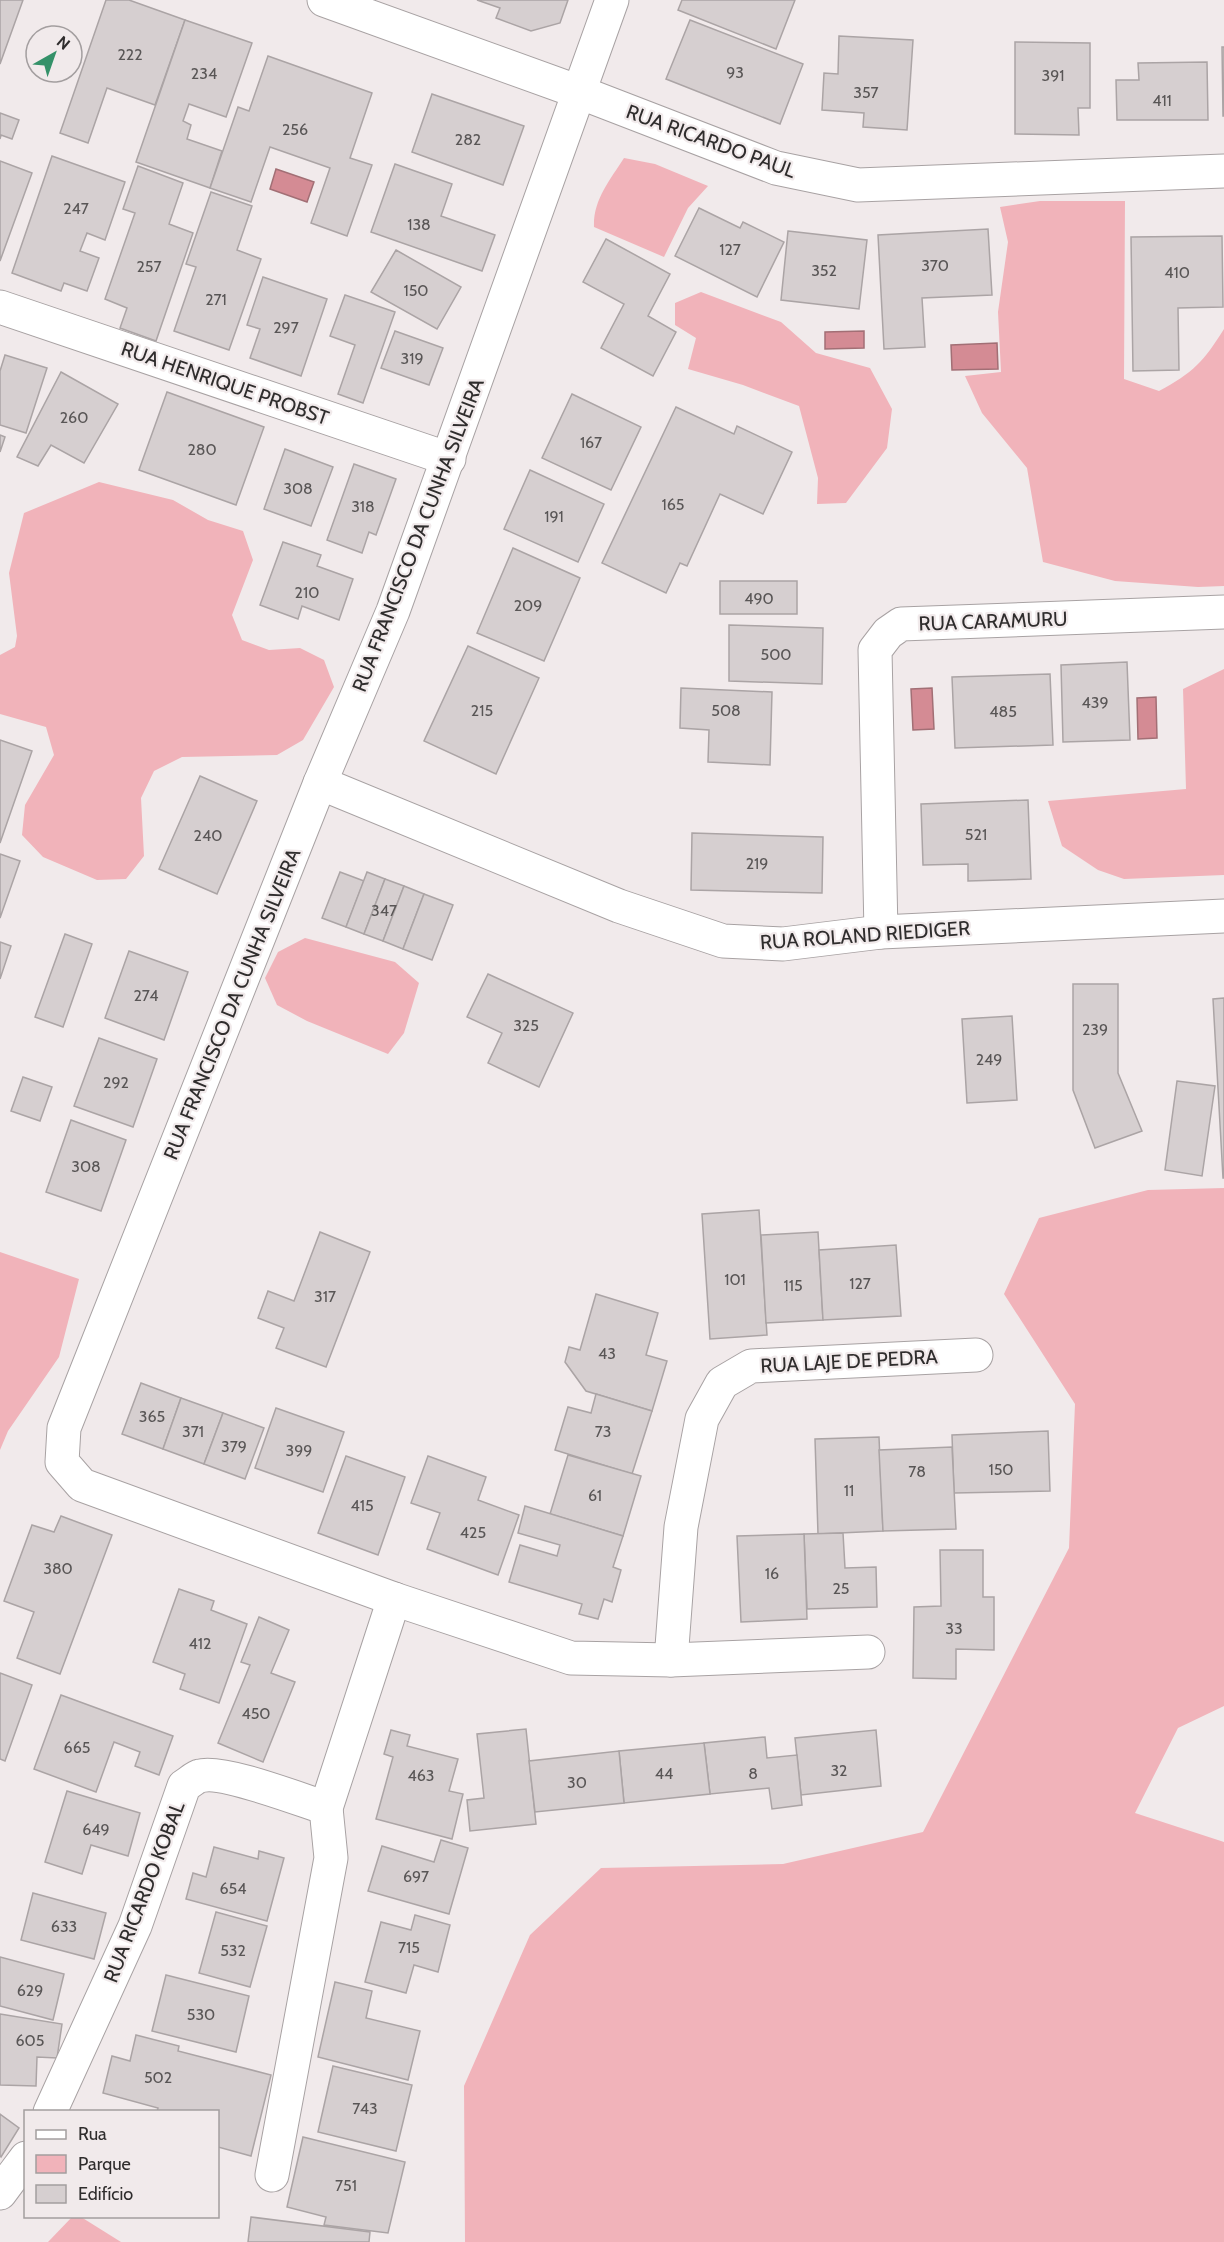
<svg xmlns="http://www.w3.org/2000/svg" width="1224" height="2242" viewBox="0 0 1224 2242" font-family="Cabin,sans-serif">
<rect width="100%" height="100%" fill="#f1eaeb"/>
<!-- green -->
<g fill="#f1b3ba">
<path d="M624 158 655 164 708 186 688 208 664 257 594 227C593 200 610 180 624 158Z"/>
<path d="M1040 201H1125L1124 379 1159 391C1193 373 1204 361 1224 329V586L1198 587 1115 581 1043 562 1027 468 982 413 965 376 1001 372 998 312 1008 242 1000 207Z"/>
<path d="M701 292 781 322 816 353 870 368 892 409 887 448 846 503 817 504 818 478 799 406 743 385 688 369 696 338 675 325V303Z"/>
<path d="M99 482 173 500 208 520 243 531 253 560 232 615 242 640 269 650 300 648 324 660 334 687 303 740 277 755 182 757 154 771 141 798 144 856 126 879 97 880 43 857 22 835 25 805 54 755 46 727 0 714V655L15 647 17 636 9 573 24 513Z"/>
<path d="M1224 669V875L1124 879 1098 870 1062 846 1048 801 1186 789 1183 689Z"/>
<path d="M305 938 395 962 419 983 404 1033 388 1054 307 1021 277 1005 265 978 278 952Z"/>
<path d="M1224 1188V1706L1178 1728 1135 1813 1224 1842V2242H465L464 2086 530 1935 601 1868 783 1864 923 1832 1069 1548 1075 1404 1004 1294 1039 1218 1148 1190Z"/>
<path d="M0 1252 79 1279 59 1357 8 1431 0 1450Z"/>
<path d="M73 2216 81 2217 121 2242H48Z"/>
</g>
<!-- water -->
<g fill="#d48b94" stroke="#a26f75" stroke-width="1.5">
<path d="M276 169 314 182 307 202 270 189Z"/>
<path d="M864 331V348L825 349V332Z"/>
<path d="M997 343 998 369 952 370 951 345Z"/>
<path d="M932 688 934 729 913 730 911 689Z"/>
<path d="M1156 697 1157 738 1138 739 1137 698Z"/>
</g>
<!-- building -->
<g fill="#d6cfd0" stroke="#aba4a5" stroke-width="1.5">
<path d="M0 0H23L0 64Z"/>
<path d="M106 0H129L185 20 155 105 107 88 88 143 60 133Z"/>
<path d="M477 0H568L560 23 531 31 496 18 500 8Z"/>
<path d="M682 0H795L776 49 678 10Z"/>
<path d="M185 20 252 43 226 117 189 104 183 121 191 125 187 139 222 151 210 188 136 162Z"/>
<path d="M690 20 803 64 780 124 666 79Z"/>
<path d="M839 36 913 40 907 130 863 127 864 113 822 110 824 73 838 74Z"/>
<path d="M1015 42 1090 43V108H1078L1079 135 1015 134Z"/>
<path d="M1222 47H1224V116H1223Z"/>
<path d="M268 56 372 93 350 158 372 165 347 236 311 223 330 168 270 147 251 202 210 188 238 107 249 111Z"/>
<path d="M1207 62 1208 120H1117L1116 80H1139L1138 63Z"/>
<path d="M432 94 524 126 503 185 412 152Z"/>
<path d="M0 113 19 120 12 139 1 135 0 139Z"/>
<path d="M52 156 125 182 105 240 87 233 80 251 99 258 87 291 64 283 61 291 12 273Z"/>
<path d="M0 161 32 173 0 261Z"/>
<path d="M395 164 452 184 441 216 495 235 482 271 371 232Z"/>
<path d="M138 166 183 183 169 224 193 233 156 341 120 328 127 308 105 299 135 213 123 209Z"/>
<path d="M211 192 252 206 237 250 261 259 229 350 174 331 196 267 186 264Z"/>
<path d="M699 208 740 228 743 222 784 242 757 297 675 256Z"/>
<path d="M988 229 992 295 922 298 925 347 884 349 878 235Z"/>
<path d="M788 231 867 240 859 309 781 300Z"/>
<path d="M1222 236 1223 307 1178 308 1179 370 1133 371 1131 237Z"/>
<path d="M606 239 670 274 648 316 676 332 653 376 601 348 624 304 583 282Z"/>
<path d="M396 250 461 287 437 329 371 292Z"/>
<path d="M263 277 327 299 301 376 250 358 260 329 247 325Z"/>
<path d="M345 295 395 312 363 403 338 394 355 345 330 336Z"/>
<path d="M395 331 443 348 429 385 381 368Z"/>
<path d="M5 355 47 368 26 433 0 425V371Z"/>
<path d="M61 372 118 404 84 463 51 445 38 466 17 457Z"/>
<path d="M167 392 264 427 236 505 139 470Z"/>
<path d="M572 394 641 427 611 490 542 458Z"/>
<path d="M676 407 734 434 737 426 792 452 763 514 720 494 687 566 680 563 666 593 602 563Z"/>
<path d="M0 435 5 437 0 452Z"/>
<path d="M285 449 333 467 311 526 264 509Z"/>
<path d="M354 464 396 479 376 535 369 532 362 553 327 540Z"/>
<path d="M530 470 604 504 578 562 504 529Z"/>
<path d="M283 542 321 555 317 566 353 579 339 620 302 606 298 619 260 605Z"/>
<path d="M513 548 580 578 544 661 477 633Z"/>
<rect x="720" y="581" width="77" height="33"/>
<path d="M729 625 823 628 822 684 729 681Z"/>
<path d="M468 646 539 678 496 774 424 741Z"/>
<path d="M1127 662 1130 740 1063 742 1061 665Z"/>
<path d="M1050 674 1053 745 955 748 952 677Z"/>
<path d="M681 688 772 692 770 765 708 762 709 730 680 728Z"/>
<path d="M0 740 32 751 0 843Z"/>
<path d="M200 776 257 801 217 894 159 869Z"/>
<path d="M1028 800 1031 879 968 881V864L923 865 921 804Z"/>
<path d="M692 833 823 837 822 893 691 890Z"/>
<path d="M0 854 20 861 0 918Z"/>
<path d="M340 872 364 881 346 927 322 918Z"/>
<path d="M367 872 385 879 364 934 346 927Z"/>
<path d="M385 879 404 886 383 941 364 934Z"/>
<path d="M404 886 424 894 403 949 383 941Z"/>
<path d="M424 894 453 905 432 960 403 949Z"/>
<path d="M65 934 92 944 63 1027 35 1017Z"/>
<path d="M0 942 11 946 0 979Z"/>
<path d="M129 951 188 972 164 1040 105 1018Z"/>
<path d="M488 974 573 1013 539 1087 488 1063 502 1033 467 1017Z"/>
<path d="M1073 984H1118V1073L1142 1131 1095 1148 1073 1090Z"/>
<path d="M1224 998V1178H1223L1213 999Z"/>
<path d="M1012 1016 1017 1100 967 1103 962 1019Z"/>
<path d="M99 1038 157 1059 133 1127 74 1106Z"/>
<path d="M23 1077 52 1087 40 1121 11 1111Z"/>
<path d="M1177 1081 1215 1086 1202 1176 1165 1170Z"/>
<path d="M71 1120 126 1140 101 1211 46 1192Z"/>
<path d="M759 1210 767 1335 710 1339 702 1214Z"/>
<path d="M320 1232 370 1252 326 1367 276 1348 284 1328 258 1318 268 1291 294 1301Z"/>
<path d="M818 1232 823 1320 766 1323 761 1235Z"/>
<path d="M896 1245 901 1316 823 1320 819 1250Z"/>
<path d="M596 1294 658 1313 646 1355 667 1361 652 1411 586 1391 565 1362 569 1347 580 1350Z"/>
<path d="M141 1383 181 1398 163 1449 122 1434Z"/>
<path d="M596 1394 652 1411 632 1474 555 1450 568 1407 591 1413Z"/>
<path d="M181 1398 223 1413 204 1464 163 1449Z"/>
<path d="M276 1408 344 1432 323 1492 255 1468Z"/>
<path d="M223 1413 264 1428 245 1479 204 1464Z"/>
<path d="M1048 1431 1050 1491 954 1493 952 1435Z"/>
<path d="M879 1437 883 1531 818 1534 815 1439Z"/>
<path d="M952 1447 956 1529 883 1531 879 1450Z"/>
<path d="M568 1455 641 1476 623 1536 550 1514Z"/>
<path d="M346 1456 405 1477 378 1555 318 1533Z"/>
<path d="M428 1456 486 1477 478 1500 519 1515 498 1575 427 1549 440 1513 411 1503Z"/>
<path d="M525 1506 623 1536 613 1567 621 1570 612 1602 604 1599 598 1619 579 1614 582 1604 509 1582 520 1545 557 1556 560 1545 518 1533Z"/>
<path d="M61 1516 112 1535 60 1674 17 1658 34 1612 4 1601 32 1525 54 1532Z"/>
<path d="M843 1533 845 1568 876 1567 877 1607 807 1609 804 1534Z"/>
<path d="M804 1534 807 1619 741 1622 737 1536Z"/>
<path d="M940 1550H983V1597H994V1650L956 1649V1679L913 1678 914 1607 941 1606Z"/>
<path d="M179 1589 214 1601 211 1610 247 1624 219 1703 180 1689 185 1674 153 1662Z"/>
<path d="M259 1617 289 1630 271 1673 295 1682 263 1762 218 1743 250 1665 241 1662Z"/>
<path d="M0 1673 32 1685 5 1761 0 1759Z"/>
<path d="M61 1695 173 1736 159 1775 135 1766 140 1752 114 1742 96 1792 34 1769Z"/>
<path d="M526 1729 536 1824 470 1831 467 1800 484 1798 477 1734Z"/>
<path d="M391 1730 410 1735 407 1746 458 1759 449 1791 463 1794 452 1839 376 1819 393 1757 384 1754Z"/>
<path d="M876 1730 881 1786 801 1795 795 1738Z"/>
<path d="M765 1737 767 1758 797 1755 802 1805 772 1809 769 1788 710 1794 704 1743Z"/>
<path d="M704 1743 710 1794 624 1803 619 1751Z"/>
<path d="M619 1751 624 1803 535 1812 529 1761Z"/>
<path d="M67 1791 140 1813 128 1856 91 1845 82 1874 45 1862Z"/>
<path d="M441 1840 468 1848 449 1914 368 1891 382 1846 434 1862Z"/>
<path d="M214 1847 258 1859 259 1851 284 1858 267 1921 186 1899 193 1873 206 1877Z"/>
<path d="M33 1893 106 1913 94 1959 21 1940Z"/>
<path d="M216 1912 267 1926 250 1987 199 1973Z"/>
<path d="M415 1915 450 1925 438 1972 414 1965 406 1993 365 1982 381 1922 411 1930Z"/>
<path d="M0 1957 64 1974 53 2020 0 2006Z"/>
<path d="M166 1975 249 1996 236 2052 152 2031Z"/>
<path d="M335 1982 372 1991 366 2018 420 2031 408 2080 318 2057Z"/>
<path d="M0 2014 62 2024 57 2058 37 2057 36 2086 0 2085Z"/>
<path d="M136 2035 179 2046 178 2051 271 2075 251 2156 218 2147V2112H157L158 2108 103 2093 112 2056 130 2061Z"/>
<path d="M333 2066 412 2085 396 2151 318 2132Z"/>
<path d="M0 2114 19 2128 1 2157 0 2156Z"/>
<path d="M303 2137 405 2162 388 2233 324 2225 326 2217 287 2207Z"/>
<path d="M251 2217 370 2232 369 2242H248Z"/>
</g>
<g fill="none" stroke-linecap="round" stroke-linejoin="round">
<defs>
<g id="minor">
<path d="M324 0 579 92 776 168 858 185 1224 171"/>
<path d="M612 0 393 611 320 783 64 1428 62 1462 82 1485 394 1599 571 1658 671 1660 868 1652"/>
<path d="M0 307 449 459"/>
<path d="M320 783 619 906 723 941 783 944 881 932 1224 916"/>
<path d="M881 932 875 650 888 633 901 624 1224 612"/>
<path d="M671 1660 681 1527 702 1419 722 1383 751 1366 976 1355"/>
<path d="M326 1808 394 1599"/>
<path d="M50 2112 135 1926 184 1786C189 1783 195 1777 200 1776 221 1769 301 1800 326 1808L331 1858 272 2175"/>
<path d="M0 2193 26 2158"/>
</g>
</defs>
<!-- minor casing -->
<use href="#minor" stroke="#a8a2a3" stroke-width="35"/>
<!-- minor -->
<use href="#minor" stroke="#fff" stroke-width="33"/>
</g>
<g text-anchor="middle" stroke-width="4.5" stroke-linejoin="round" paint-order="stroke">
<!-- number labels -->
<g font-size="16" fill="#595656">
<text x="130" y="60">222</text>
<text x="735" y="78">93</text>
<text x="204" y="79">234</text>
<text x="1053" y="81">391</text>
<text x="866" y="98">357</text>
<text x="1162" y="106">411</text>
<text x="295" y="135">256</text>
<text x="468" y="145">282</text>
<text x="76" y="214">247</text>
<text x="419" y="230">138</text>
<text x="730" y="255">127</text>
<text x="935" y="271">370</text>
<text x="149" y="272">257</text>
<text x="824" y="276">352</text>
<text x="1177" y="278">410</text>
<text x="416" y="296">150</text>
<text x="216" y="305">271</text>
<text x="286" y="333">297</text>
<text x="412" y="364">319</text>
<text x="74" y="423">260</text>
<text x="591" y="448">167</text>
<text x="202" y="455">280</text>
<text x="298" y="494">308</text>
<text x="673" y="510">165</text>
<text x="363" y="512">318</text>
<text x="554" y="522">191</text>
<text x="307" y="598">210</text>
<text x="759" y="604">490</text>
<text x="528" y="611">209</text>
<text x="776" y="660">500</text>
<text x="1095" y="708">439</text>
<text x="482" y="716">215</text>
<text x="726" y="716">508</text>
<text x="1003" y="717">485</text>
<text x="976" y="840">521</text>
<text x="208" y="841">240</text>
<text x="757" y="869">219</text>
<text x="384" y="916">347</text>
<text x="146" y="1001">274</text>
<text x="526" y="1031">325</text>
<text x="1095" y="1035">239</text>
<text x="989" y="1065">249</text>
<text x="116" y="1088">292</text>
<text x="86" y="1172">308</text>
<text x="735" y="1285">101</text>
<text x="860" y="1289">127</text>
<text x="793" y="1291">115</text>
<text x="325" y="1302">317</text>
<text x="607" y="1359">43</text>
<text x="152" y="1422">365</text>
<text x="193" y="1437">371</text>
<text x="603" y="1437">73</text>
<text x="234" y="1452">379</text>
<text x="299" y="1456">399</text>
<text x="1001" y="1475">150</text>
<text x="917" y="1477">78</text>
<text x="849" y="1496">11</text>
<text x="595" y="1501">61</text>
<text x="362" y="1511">415</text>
<text x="473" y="1538">425</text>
<text x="58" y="1574">380</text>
<text x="772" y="1579">16</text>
<text x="841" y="1594">25</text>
<text x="954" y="1634">33</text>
<text x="200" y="1649">412</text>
<text x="256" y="1719">450</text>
<text x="77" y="1753">665</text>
<text x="839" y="1776">32</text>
<text x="664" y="1779">44</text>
<text x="753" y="1779">8</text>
<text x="421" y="1781">463</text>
<text x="577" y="1788">30</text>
<text x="96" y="1835">649</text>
<text x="416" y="1882">697</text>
<text x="233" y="1894">654</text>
<text x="64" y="1932">633</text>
<text x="409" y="1953">715</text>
<text x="233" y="1956">532</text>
<text x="30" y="1996">629</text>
<text x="201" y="2020">530</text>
<text x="30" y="2046">605</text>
<text x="158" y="2083">502</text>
<text x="365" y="2114">743</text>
<text x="346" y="2191">751</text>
</g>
<!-- street labels -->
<g font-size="20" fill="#2f2d2d" stroke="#f1eaeb">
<text transform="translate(711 141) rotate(20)" y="7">RUA RICARDO PAUL</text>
<text transform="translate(225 383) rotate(19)" y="7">RUA HENRIQUE PROBST</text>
<text transform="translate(418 535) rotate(-69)" y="7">RUA FRANCISCO DA CUNHA SILVEIRA</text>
<text transform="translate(993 621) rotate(-2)" y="7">RUA CARAMURU</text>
<text transform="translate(865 935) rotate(-4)" y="7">RUA ROLAND RIEDIGER</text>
<text transform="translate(232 1004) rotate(-68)" y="7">RUA FRANCISCO DA CUNHA SILVEIRA</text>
<text transform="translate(849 1361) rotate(-3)" y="7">RUA LAJE DE PEDRA</text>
<text transform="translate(144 1892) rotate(-69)" y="7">RUA RICARDO KOBAL</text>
</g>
</g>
<!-- legend -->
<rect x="24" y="2110" width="195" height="108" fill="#f1eaeb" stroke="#a39e9f" stroke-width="1.5"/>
<rect x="36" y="2130" width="30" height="9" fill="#ffffff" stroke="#a39e9f" stroke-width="1.5"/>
<text x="78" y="2140" font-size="18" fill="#2f2d2d">Rua</text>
<rect x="36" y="2155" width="30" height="18" fill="#f1b3ba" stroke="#a39e9f" stroke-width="1.5"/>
<text x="78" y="2170" font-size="18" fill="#2f2d2d">Parque</text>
<rect x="36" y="2185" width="30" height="18" fill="#d6cfd0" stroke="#a39e9f" stroke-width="1.5"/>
<text x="78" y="2200" font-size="18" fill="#2f2d2d">Edifício</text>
<!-- north arrow -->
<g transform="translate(54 54) rotate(40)"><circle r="28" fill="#f1eaeb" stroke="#a39e9f" stroke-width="1.5"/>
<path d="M0-4.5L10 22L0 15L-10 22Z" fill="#349169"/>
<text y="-9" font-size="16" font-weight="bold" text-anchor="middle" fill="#2f2d2d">N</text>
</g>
</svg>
